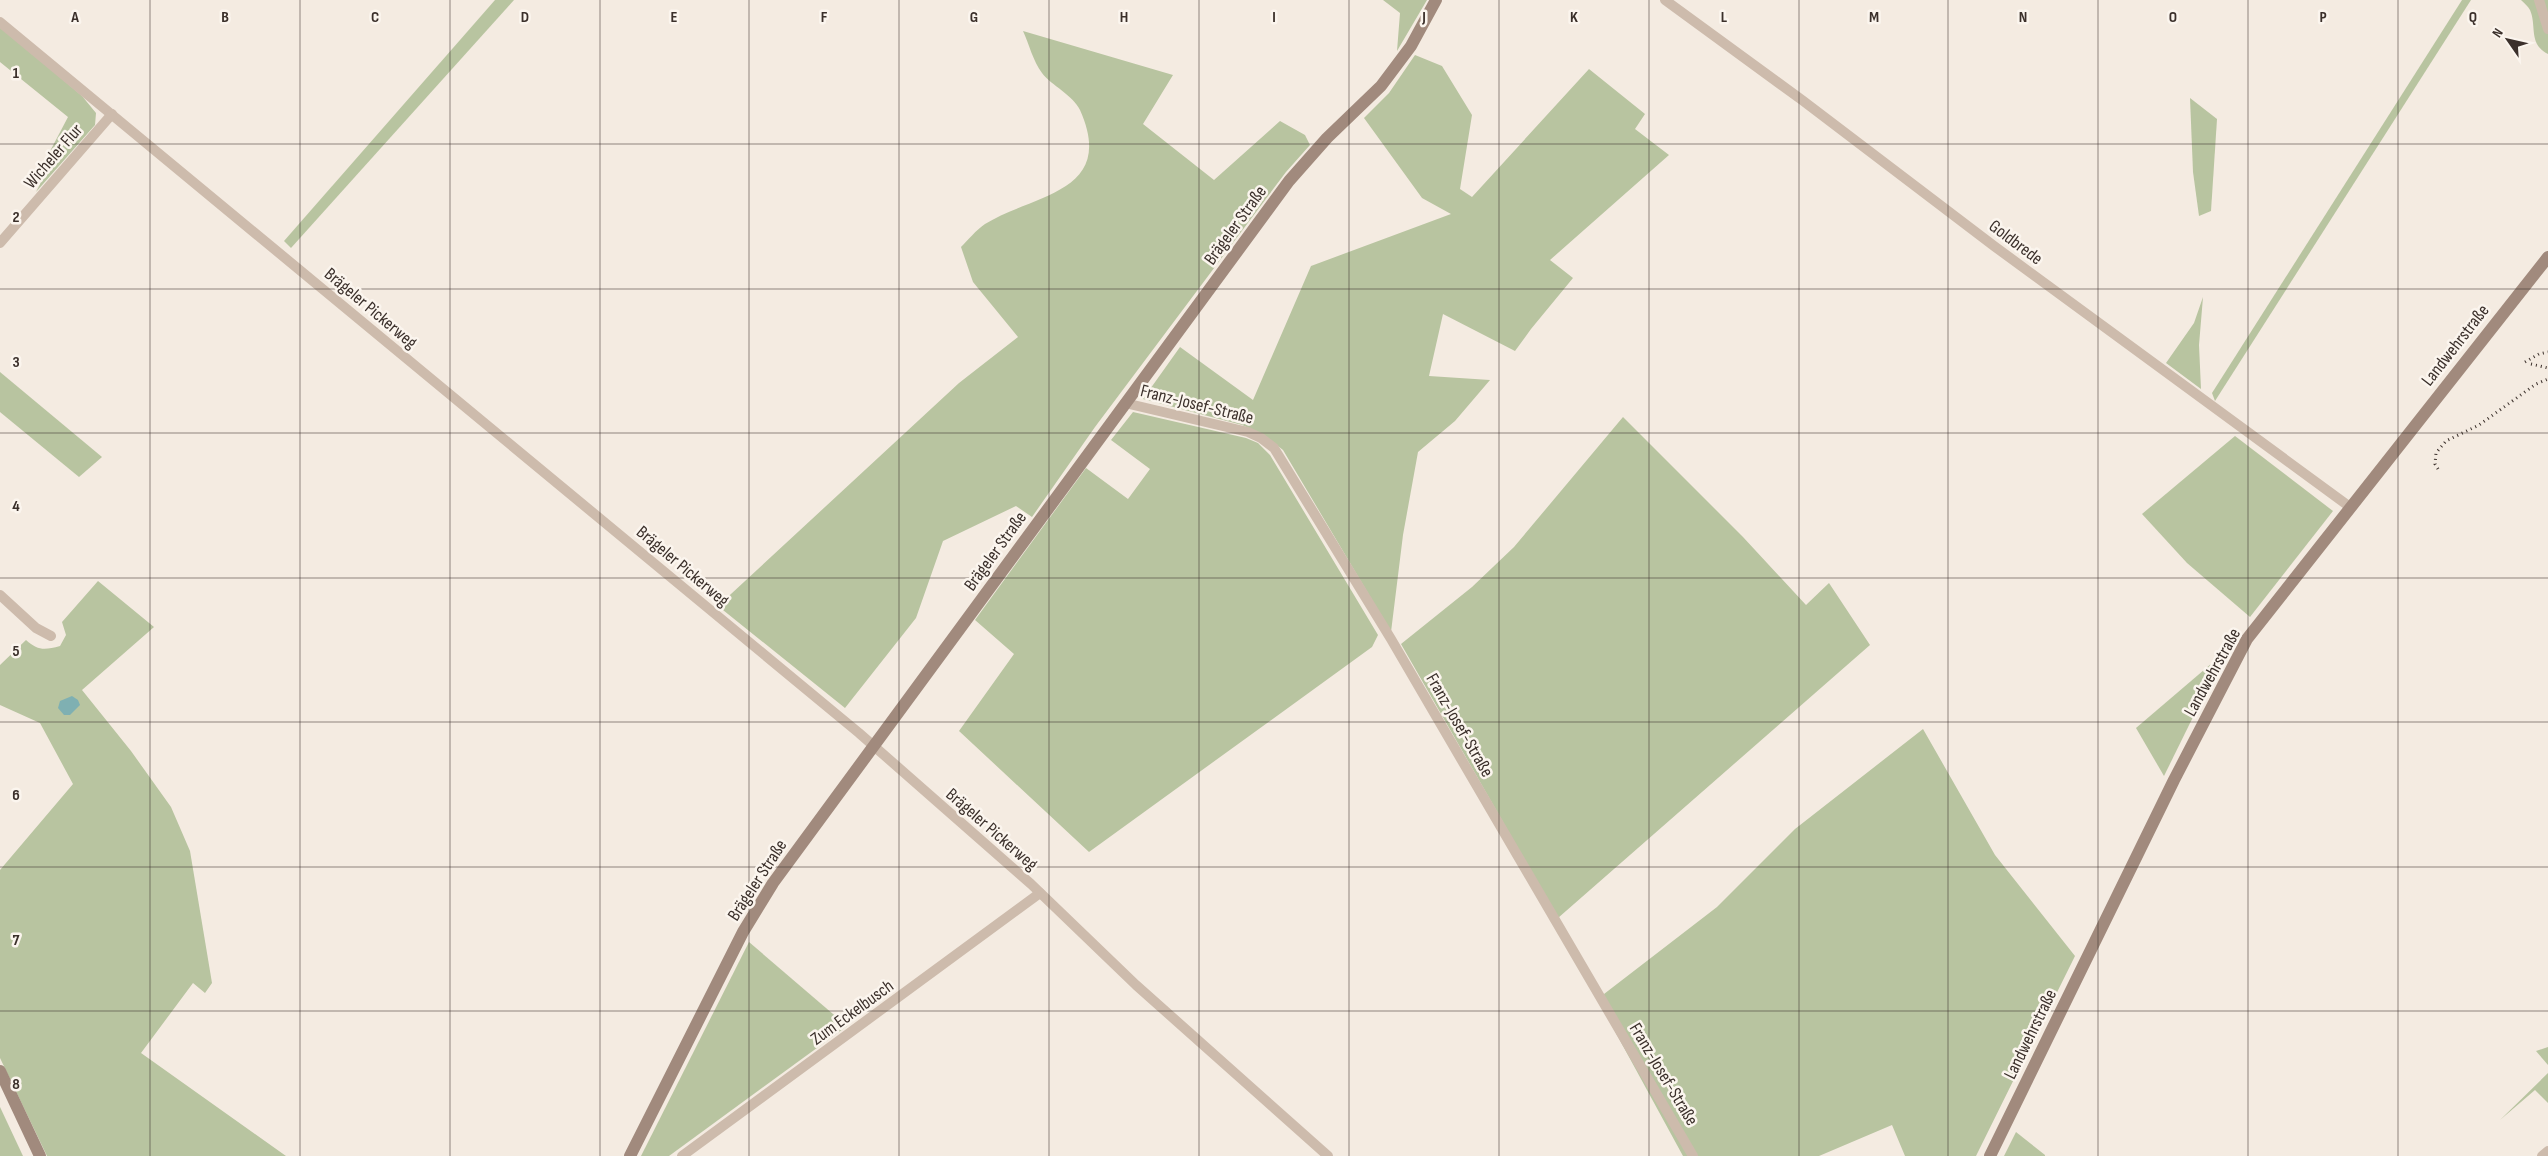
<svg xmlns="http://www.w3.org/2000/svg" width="2548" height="1156" viewBox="0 0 2548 1156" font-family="'Sofia Sans Condensed',sans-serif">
<rect width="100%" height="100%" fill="#f4ebe1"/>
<!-- green -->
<g fill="#b8c4a0">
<path d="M495 0H514L291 248 284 241Z"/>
<path d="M1383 0H1427L1397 51 1400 13Z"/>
<path d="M2462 0H2471L2215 401 2212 393Z"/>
<path d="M2521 0H2548V54C2528 44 2537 26 2530 10 2528 6 2524 3 2521 0Z"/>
<path d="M0 26 82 96 96 113 95 125 36 192 50 164 48 155 68 117 0 62Z"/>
<path d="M1023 31 1173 75 1143 124 1214 180 1280 121 1305 135 1310 145 1286 172 1095 427 1032 517 1016 506 943 541 916 618 845 708 718 606 959 383 1018 337 973 282 961 247C968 240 976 230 985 224 1033 194 1117 193 1080 110 1073 95 1052 86 1042 73 1033 61 1029 44 1023 31Z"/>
<path d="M1415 55 1442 66 1472 115 1460 189 1472 197 1589 69 1645 114 1635 129 1669 155 1550 260 1573 278 1531 329 1515 351 1443 314 1429 376 1490 380 1455 421 1418 452 1403 535 1391 632 1283 450 1264 435 1242 425 1143 399 1180 347 1253 400 1311 266 1451 214 1422 198 1364 118 1389 93Z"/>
<path d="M2190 98 2217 119 2211 211 2199 216 2193 172Z"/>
<path d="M2203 297 2199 345 2201 389 2166 363 2194 323Z"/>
<path d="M0 372 102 457 79 477 0 412Z"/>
<path d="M1133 412 1246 438 1258 443 1270 455 1378 635 1372 647 1089 852 959 731 1014 654 975 620 1086 468 1128 499 1150 469 1111 440Z"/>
<path d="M1623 417 1743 537 1806 605 1829 583 1870 645 1558 918 1401 644 1472 587 1514 547Z"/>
<path d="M2235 436 2333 511 2250 617 2187 563 2142 514Z"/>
<path d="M98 581 154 627 82 690 131 751 171 807 190 851 212 983 205 993 193 983 141 1053 286 1156H47L0 1058V870L73 784 40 723 0 705V665L26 640C38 651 45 650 60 646L66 635 62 622Z"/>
<path d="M2225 652 2164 776 2136 728Z"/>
<path d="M1923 729 1995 855 2075 956 1976 1156H1905L1892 1125 1819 1156H1683L1605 1013 1604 994 1717 907 1795 829Z"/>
<path d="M749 942 847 1026 669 1156H641Z"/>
<path d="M2548 1047V1065L2536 1051Z"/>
<path d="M2548 1073V1103L2535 1090 2500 1120Z"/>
<path d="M0 1107 23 1156H0Z"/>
<path d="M2016 1132 2045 1155V1156H2004Z"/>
</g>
<!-- water -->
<path fill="#7fb0b2" d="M72 696 78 700 80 705 70 715H64L58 708 60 701Z"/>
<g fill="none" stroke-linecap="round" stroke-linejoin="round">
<!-- street -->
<g stroke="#cdbbac" stroke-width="10">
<path d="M1665 0 1802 100 1994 246 2350 507"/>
<path d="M2539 0 2548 29"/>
<path d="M0 22 859 733 1031 884 1136 985 1328 1156"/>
<path d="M0 243 112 114"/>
<path d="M1125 403 1248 432 1261 438 1274 448 1391 639 1693 1156"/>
<path d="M0 595 36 628 51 636"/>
<path d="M682 1156 1040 893"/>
<path d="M2542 1156 2548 1151"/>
</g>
<!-- secondary -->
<g stroke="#a18a7d" stroke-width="12">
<path d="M0 1071 40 1156"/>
<path d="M630 1156 743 932 773 883 1289 181 1327 138 1381 86 1411 46 1436 0"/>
<path d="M1990 1156 2174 780 2247 639 2548 257"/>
</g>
<!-- rail -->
<g stroke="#3b302b" stroke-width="3" stroke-dasharray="1 4" stroke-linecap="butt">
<path d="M2525 362 2539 354 2548 352"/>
<path d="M2531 364 2548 368"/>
<path d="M2438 469 2435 464 2436 453 2446 441 2479 425 2536 384 2548 379"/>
</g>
</g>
<!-- grid -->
<path fill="none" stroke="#3b302b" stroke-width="1" stroke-opacity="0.55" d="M150 0V1156M300 0V1156M450 0V1156M600 0V1156M749 0V1156M899 0V1156M1049 0V1156M1199 0V1156M1349 0V1156M1499 0V1156M1649 0V1156M1799 0V1156M1948 0V1156M2098 0V1156M2248 0V1156M2398 0V1156M0 144H2548M0 289H2548M0 433H2548M0 578H2548M0 722H2548M0 867H2548M0 1011H2548"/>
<g text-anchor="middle" stroke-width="5" stroke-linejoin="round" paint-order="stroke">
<!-- street labels -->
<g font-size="18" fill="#3b302b" stroke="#fbf5ee">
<text transform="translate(53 156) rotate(-49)" y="6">Wicheler Flur</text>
<text transform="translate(1235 225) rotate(-54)" y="6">Brägeler Straße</text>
<text transform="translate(2016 242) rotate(37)" y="6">Goldbrede</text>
<text transform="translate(371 308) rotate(40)" y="6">Brägeler Pickerweg</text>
<text transform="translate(2455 345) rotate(-52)" y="6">Landwehrstraße</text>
<text transform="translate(1197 404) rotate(14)" y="6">Franz-Josef-Straße</text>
<text transform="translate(995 551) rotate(-54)" y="6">Brägeler Straße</text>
<text transform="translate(683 566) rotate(40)" y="6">Brägeler Pickerweg</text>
<text transform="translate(2212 672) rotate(-61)" y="6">Landwehrstraße</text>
<text transform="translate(1460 725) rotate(60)" y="6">Franz-Josef-Straße</text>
<text transform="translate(992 829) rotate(41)" y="6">Brägeler Pickerweg</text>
<text transform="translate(757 880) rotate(-57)" y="6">Brägeler Straße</text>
<text transform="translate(852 1012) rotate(-36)" y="6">Zum Eckelbusch</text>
<text transform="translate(2030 1034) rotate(-64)" y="6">Landwehrstraße</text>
<text transform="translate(1664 1074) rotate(59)" y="6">Franz-Josef-Straße</text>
</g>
</g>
<g font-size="16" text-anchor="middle" font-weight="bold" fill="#3b302b" stroke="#fbf5ee" stroke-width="5" stroke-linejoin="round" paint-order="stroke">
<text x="75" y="22">A</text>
<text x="225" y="22">B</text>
<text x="375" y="22">C</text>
<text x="525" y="22">D</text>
<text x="674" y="22">E</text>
<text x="824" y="22">F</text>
<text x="974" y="22">G</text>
<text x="1124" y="22">H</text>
<text x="1274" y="22">I</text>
<text x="1424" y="22">J</text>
<text x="1574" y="22">K</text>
<text x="1724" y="22">L</text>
<text x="1874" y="22">M</text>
<text x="2023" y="22">N</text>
<text x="2173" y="22">O</text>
<text x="2323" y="22">P</text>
<text x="2473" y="22">Q</text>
<text x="16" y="78">1</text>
<text x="16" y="222">2</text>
<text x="16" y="367">3</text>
<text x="16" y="511">4</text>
<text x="16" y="656">5</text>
<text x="16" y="800">6</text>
<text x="16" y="945">7</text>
<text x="16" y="1089">8</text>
</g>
<!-- north arrow -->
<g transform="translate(2508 40) rotate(304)" stroke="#fbf5ee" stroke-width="4" paint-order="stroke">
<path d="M0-4L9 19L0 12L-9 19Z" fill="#3b302b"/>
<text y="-8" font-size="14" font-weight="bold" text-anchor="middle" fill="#3b302b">N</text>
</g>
</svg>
